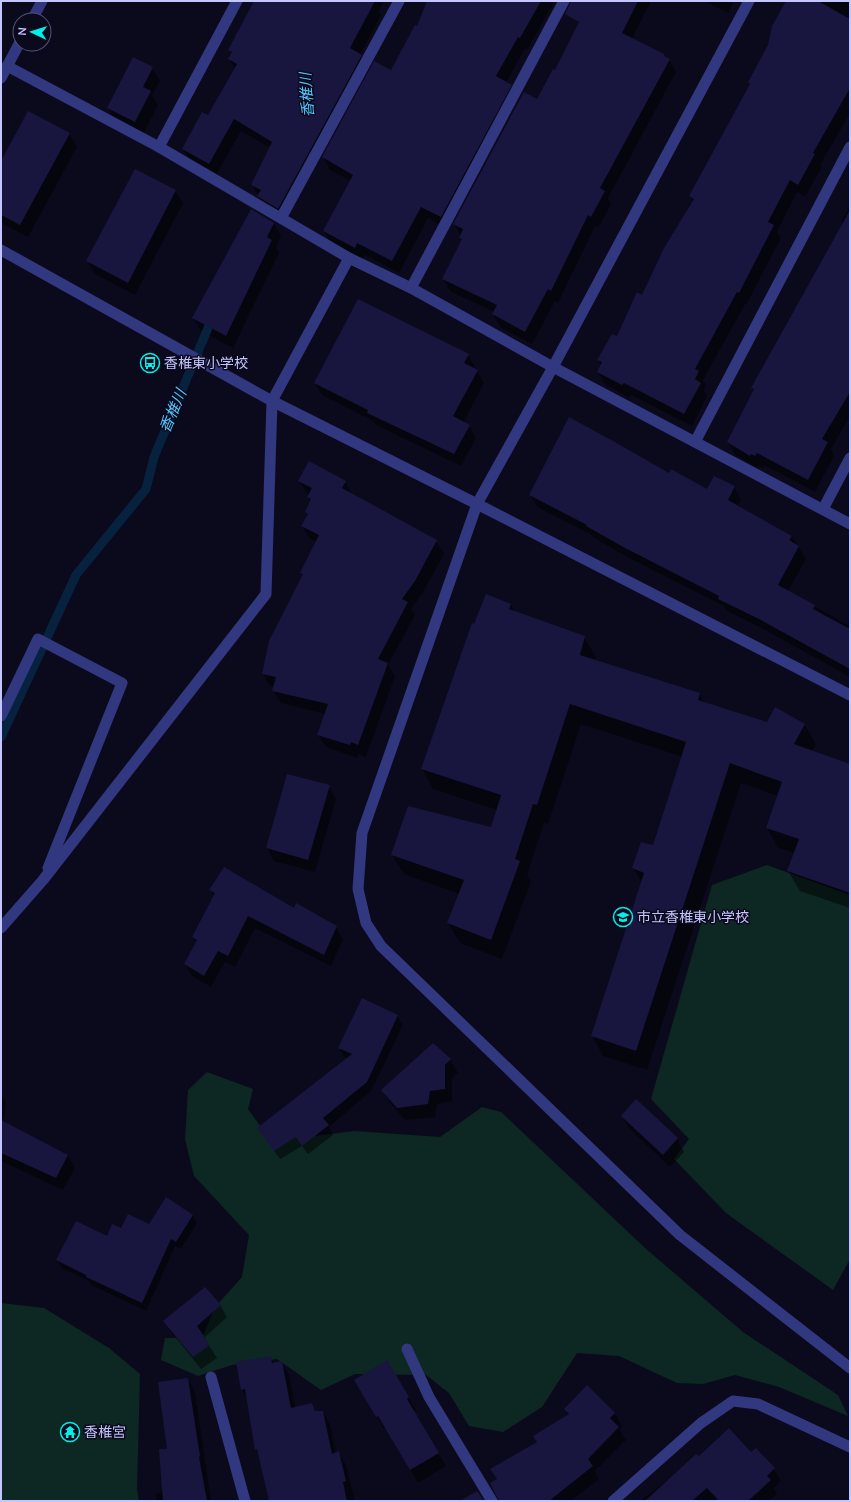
<svg xmlns="http://www.w3.org/2000/svg" width="851" height="1502" viewBox="0 0 851 1502" font-family="'Nunito Sans','Noto Sans JP',sans-serif">
<rect width="100%" height="100%" fill="#0b0a1c"/>
<!-- green -->
<g fill="#0d2722">
<path d="M767 865 850 895V1259L833 1290 726 1213 674 1159 689 1139 651 1099 712 885Z"/>
<path d="M207 1072 253 1089 248 1109 263 1130 308 1137 354 1131 440 1137 482 1107 501 1112 645 1248 743 1332 838 1395 848 1416 779 1387 735 1375 703 1384 677 1383 619 1356 577 1353 542 1407 503 1432 469 1426 449 1393 426 1375 355 1374 321 1390 277 1359 232 1365 198 1376 161 1360 165 1338H202L215 1307 242 1277 249 1235 194 1176 185 1139 188 1090Z"/>
<path d="M1 1303 44 1308 109 1348 140 1374 137 1490 139 1501H1Z"/>
</g>
<!-- shadow -->
<g fill="#0007">
<path d="M259 1H384L379 11 381 15 360 55 368 68 285 220 266 209 252 185 270 148 241 131 216 175 190 161 183 149 208 117 235 69 229 59 232 54 229 50Z"/>
<path d="M428 1H551L553 4 527 50 525 48 506 83 511 85 518 98 448 229 428 218 399 273 365 255 362 260 331 243 324 231 351 181 330 170 323 157 392 72 417 27Z"/>
<path d="M590 1H651L632 39 669 60 676 72 608 198 611 204 598 228 595 226 558 303 555 301 532 344 500 327 493 314 494 312 450 291 443 279 462 241 460 238 461 236 454 224 538 101 555 71Z"/>
<path d="M704 1H734L728 13Z"/>
<path d="M787 1H850V113L820 165 822 167 805 197 797 192 777 232 781 238 746 305 745 304 703 380 706 385 704 390 707 396 692 426 631 395 629 398 605 384 598 372 601 365 598 360 617 338 643 296 693 201 691 196 750 85 749 82 769 46Z"/>
<path d="M152 68 160 81 152 95 158 105 143 135 115 121 108 108Z"/>
<path d="M69 134 77 147 28 237 1 223V163Z"/>
<path d="M175 191 183 203 135 295 95 274 87 261Z"/>
<path d="M850 206V416L831 449 834 456 815 492 764 465 763 468 759 466 758 468 735 455 728 442 754 391 752 388 844 224 842 221Z"/>
<path d="M274 223 281 236 276 248 279 253 233 348 201 331 193 318Z"/>
<path d="M468 355 475 367 474 369 477 371 484 383 463 423 469 426 476 438 461 466 376 425 373 421 322 395 315 383Z"/>
<path d="M670 474 708 490 734 487 741 499 738 506 792 536 806 559 788 591 847 625 850 620V677L767 631 727 611 724 606 633 560 594 538 592 535 537 507 530 495Z"/>
<path d="M299 481 345 482 352 495 436 541 444 554 422 594 411 609 415 615 388 665 395 676 366 757 358 754 357 758 326 747 318 735 325 714 281 703 273 690 274 687 270 686 263 674 303 576 301 573 317 542 310 539 302 526 308 516 306 512 311 502 308 497 309 495 307 493Z"/>
<path d="M487 595 511 605 515 612 584 637 596 657 595 660 699 694 705 704 767 724H804L816 744 812 751 850 765V908L800 891 788 871 795 853 778 848 767 828 778 796 741 783 647 1070 603 1056 592 1036 642 882 633 868 653 847 683 757 581 724 548 824 544 823 527 875 531 882 502 959 460 943 448 923 459 894 404 874 392 855 492 828 497 810 433 789 422 769Z"/>
<path d="M329 786 336 799 315 872 274 861 267 848Z"/>
<path d="M211 890 294 909 336 927 343 939 331 966 255 928 235 967 225 962 211 987 192 976 185 964 197 943 193 937 215 897Z"/>
<path d="M397 1016 403 1025 371 1091 329 1127 333 1135 308 1154 302 1146 280 1159 258 1128 348 1058 344 1057 339 1048Z"/>
<path d="M433 1045 450 1060 458 1073 452 1078V1101L437 1104 435 1117 405 1120 390 1103 383 1090Z"/>
<path d="M1 1094 6 1102 3 1122 68 1156 75 1168 63 1190 1 1161Z"/>
<path d="M622 1116 677 1139 684 1152 670 1167 629 1128Z"/>
<path d="M193 1215 197 1223 181 1249 175 1246 146 1311 91 1285 89 1281 62 1268 57 1260 121 1230 149 1226Z"/>
<path d="M220 1305 227 1317 204 1338 217 1358 201 1369 172 1333 165 1321Z"/>
<path d="M270 1357 274 1364 282 1362 289 1375 295 1408 311 1404 316 1412H323L330 1424 336 1454 339 1453 346 1465 355 1501H270L259 1454 256 1449 248 1399 242 1390Z"/>
<path d="M387 1361 416 1410 413 1412 446 1466 418 1483 386 1428 384 1429 356 1380Z"/>
<path d="M188 1379 195 1392 211 1501H157L155 1494 164 1492 168 1449Z"/>
<path d="M587 1387 615 1414 622 1426 619 1429 626 1440 595 1471 599 1479 571 1501H500L498 1480 568 1415 565 1409Z"/>
<path d="M751 1454 774 1469 781 1481 774 1488 777 1494 769 1501H640L698 1457Z"/>
</g>
<g fill="none" stroke-linecap="round" stroke-linejoin="round">
<!-- stream -->
<path stroke="#07223e" stroke-width="9" d="M1 737 76 575 146 489 154 457 213 316"/>
</g>
<!-- building -->
<g fill="#18153e">
<path d="M254 1H375L350 48 362 55 278 209 257 196 261 190 251 185 272 142 234 119 209 164 182 149 202 112 208 115 237 64 228 59 232 52 228 50Z"/>
<path d="M427 1H541L520 38 518 37 496 76 512 85 441 217 421 207 392 261 357 243 355 248 323 231 353 175 322 157 374 61 391 70 415 25 417 26Z"/>
<path d="M571 1H638L622 33 664 54V56L670 59 600 188 605 191 591 217 588 215 551 291 548 289 525 332 492 314 497 305 442 279 462 239 459 238 463 229 453 224 524 92 537 99 553 69 555 70 579 22 565 14Z"/>
<path d="M786 1H818L850 19V88L813 153 815 154 798 185 790 180 768 222 774 225 739 293 737 292 695 369 699 371 695 379 701 383 684 414 624 383 622 385 597 372 602 362 597 360 612 334 617 336 637 292 642 295 664 248 694 199 689 196 750 84 748 82 768 45 772 26Z"/>
<path d="M133 57 153 67 143 87 151 91 135 122 107 108Z"/>
<path d="M28 111 70 133 20 225 1 215V161Z"/>
<path d="M135 169 176 190 128 283 86 261Z"/>
<path d="M251 209 274 223 267 237 272 240 226 336 192 318Z"/>
<path d="M850 210V392L822 439 828 442 808 480 757 453 755 456 751 454 750 456 727 442 754 389 751 388Z"/>
<path d="M358 299 469 354 464 363 478 370 453 416 470 425 454 454 367 413 368 410 314 383Z"/>
<path d="M569 417 613 441 669 473 671 469 707 489 714 476 735 486 728 500 792 536 789 540 799 546 778 585 815 605 813 609 850 629V669L759 619 718 599 719 596 625 548 586 526 587 525 529 495Z"/>
<path d="M309 461 346 481 342 488 437 540 415 581 402 599 408 602 378 659 388 663 358 745 351 742 350 745 317 735 328 704 272 691 276 677 262 674 269 641 303 574 300 573 319 535 301 526 308 514 305 512 311 499 307 497 312 488 298 481Z"/>
<path d="M486 594 511 604 509 609 585 636 580 655 700 693 698 700 767 722 775 707 805 724 794 744 850 764V893L787 871 799 839 766 828 782 782 730 763 636 1051 591 1036 644 873 632 868 641 842 653 845 686 742 570 704 537 805 533 804 515 859 520 861 491 940 447 923 464 880 391 855 408 806 491 827 501 795 421 769 472 623 474 624Z"/>
<path d="M287 774 330 785 308 860 266 848Z"/>
<path d="M224 867 294 908 296 903 337 926 324 955 248 916 228 956 218 951 204 976 184 964 197 940 192 937 215 893 209 890Z"/>
<path d="M362 998 398 1015 367 1082 323 1118 329 1125 302 1146 296 1137 274 1151 257 1128 352 1054 338 1048Z"/>
<path d="M433 1043 451 1059 445 1065V1089L430 1091 428 1104 397 1108 381 1090Z"/>
<path d="M636 1099 678 1138 663 1155 621 1116Z"/>
<path d="M1 1120 68 1155 56 1178 1 1153Z"/>
<path d="M166 1197 193 1215 176 1242 171 1239 142 1303 86 1277V1275L56 1260 76 1221 107 1236 112 1224 121 1228 128 1214 149 1224Z"/>
<path d="M205 1287 221 1305 197 1326 210 1345 193 1357 163 1321Z"/>
<path d="M271 1356 272 1363 282 1361 291 1408 312 1403 315 1411H323L332 1454 339 1451 346 1481 343 1482 347 1501H269L257 1449 255 1450 245 1389 241 1390 236 1362Z"/>
<path d="M387 1360 409 1397 407 1399 439 1453 410 1470 378 1416 376 1417 354 1380Z"/>
<path d="M188 1378 200 1456 199 1457 207 1501H163L159 1449H167L158 1382Z"/>
<path d="M587 1385 615 1413 610 1418 619 1427 588 1459 593 1466 549 1501H499L490 1483 497 1479 490 1469 537 1442 533 1436 569 1414 564 1409Z"/>
<path d="M729 1428 751 1452 756 1448 775 1468 767 1476 771 1480 748 1501H719L707 1488 692 1501H645L696 1454 699 1456Z"/>
<path d="M477 1491 484 1501H460Z"/>
</g>
<g fill="none" stroke-linecap="round" stroke-linejoin="round">
<!-- minor -->
<g stroke="#31387f" stroke-width="11">
<path d="M7 66 159 147 349 258 411 288 553 367 850 524"/>
<path d="M159 147 237 1"/>
<path d="M281 218 399 1"/>
<path d="M411 288 564 1"/>
<path d="M695 442 850 147"/>
<path d="M477 504 850 695"/>
<path d="M823 509 850 458"/>
<path d="M1 716 38 639 122 683 48 868"/>
<path d="M1 928 43 880 266 594 272 401 349 258"/>
<path d="M407 1349 429 1397 492 1501"/>
<path d="M211 1377 245 1501"/>
<path d="M613 1501 701 1423 733 1401 758 1404 850 1447"/>
</g>
<!-- tertiary -->
<g stroke="#31387f" stroke-width="11">
<path d="M749 1 553 367 477 504 362 833 358 889 366 923 381 946 680 1235 850 1368"/>
<path d="M32 20 42 1"/>
<path d="M1 78 20 42"/>
<path d="M1 250 272 401 477 504"/>
</g>
</g>
<!-- icons -->
<defs>
<symbol id="bus-ring" viewBox="-11 -11 22 22"><circle r="9.5" fill="#0b0a1c" stroke="#00f0e9" stroke-width="1.5"/><path d="M-5-6H5V4H4V6H2V4H-2V6H-4V4H-5ZM-3.5-4V0h7V-4ZM-3.5 1.2v1.5H-2V1.2ZM2 1.2v1.5H3.5V1.2Z" fill="#00f0e9"/></symbol>
<symbol id="school-ring" viewBox="-11 -11 22 22"><circle r="9.5" fill="#0b0a1c" stroke="#00f0e9" stroke-width="1.5"/><path d="M0-5L7-2L0 1L-7-2ZM-4 1L0 2.5L4 1V4Q0 6-4 4Z" fill="#00f0e9"/></symbol>
<symbol id="temple-ring" viewBox="-11 -11 22 22"><circle r="9.5" fill="#0b0a1c" stroke="#00f0e9" stroke-width="1.5"/><path d="M0-6L5-2H3V0L6.5 2.5H4V6H1.5V3h-3V6H-4V2.5H-6.5L-3 0V-2H-5Z" fill="#00f0e9"/></symbol>
</defs>
<g fill-rule="evenodd">
<use href="#bus-ring" x="139" y="352" width="22" height="22"/>
<use href="#school-ring" x="612" y="906" width="22" height="22"/>
<use href="#temple-ring" x="59" y="1421" width="22" height="22"/>
</g>
<g text-anchor="middle" stroke-width="3" stroke-linejoin="round" paint-order="stroke">
<!-- poi labels -->
<g font-size="14" fill="#c5c6ff" stroke="#0b0a1c" text-anchor="start">
<text x="164" y="368">香椎東小学校</text>
<text x="637" y="922">市立香椎東小学校</text>
<text x="84" y="1437">香椎宮</text>
</g>
<!-- water labels -->
<g font-size="15" font-style="italic" fill="#53c6ff" stroke="#0b0a1c">
<text transform="translate(307 95) rotate(-94)" y="5">香椎川</text>
<text transform="translate(173 411) rotate(-67)" y="5">香椎川</text>
</g>
</g>
<!-- border -->
<rect width="851" height="1502" fill="none" stroke="#c5c6ff" stroke-width="4"/>
<!-- north arrow -->
<g transform="translate(32 32) rotate(274)"><circle r="19" fill="#0b0a1c" stroke="#555577"/>
<path d="M0-3L7 15L0 10L-7 15Z" fill="#00f0e9"/>
<text y="-6" font-size="11" font-weight="bold" text-anchor="middle" fill="#c5c6ff">N</text>
</g>
</svg>
